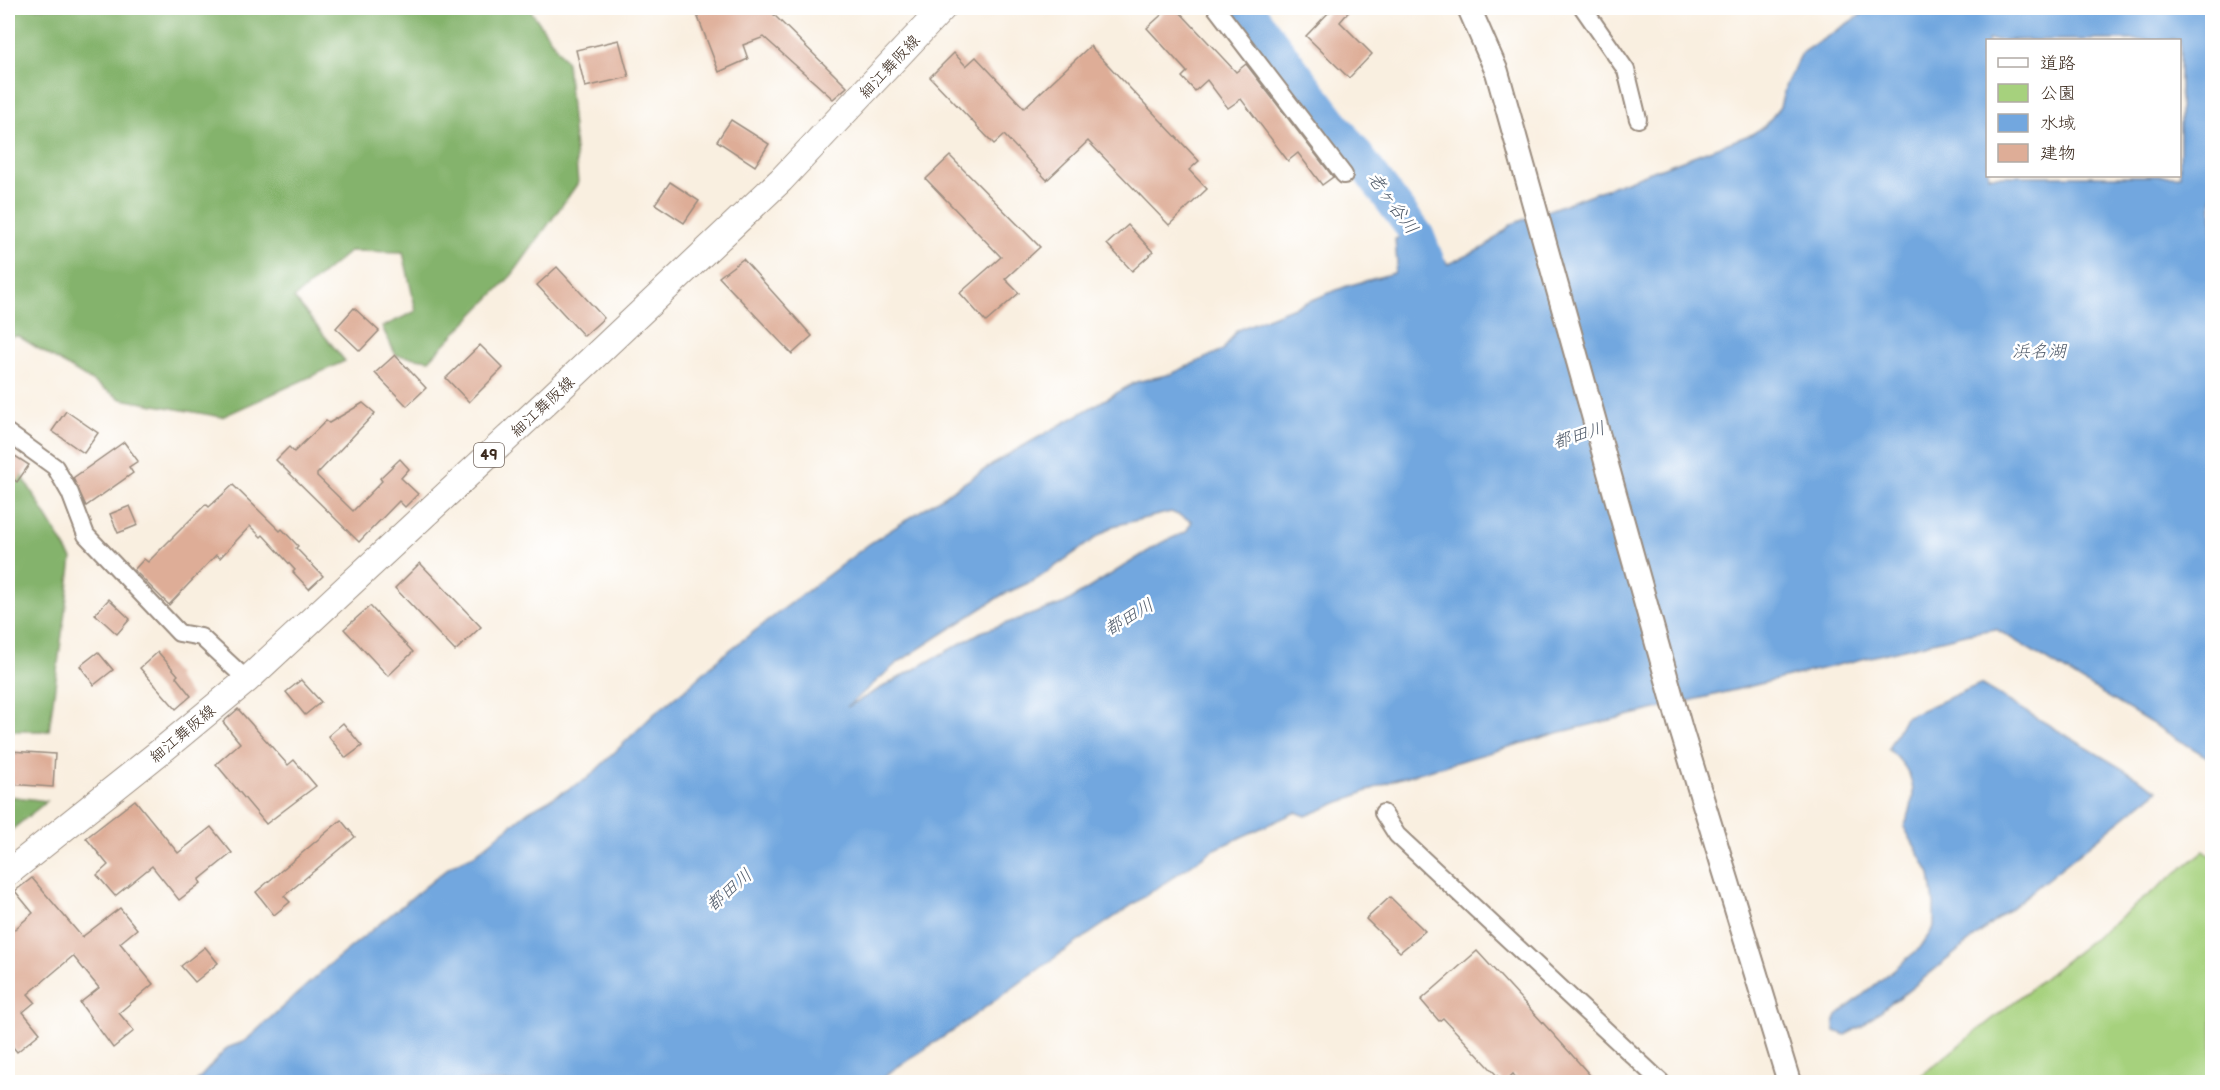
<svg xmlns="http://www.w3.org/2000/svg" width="2220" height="1090" viewBox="0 0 2220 1090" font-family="'Balsamiq Sans','Klee One',sans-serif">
<rect width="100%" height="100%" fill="#fff"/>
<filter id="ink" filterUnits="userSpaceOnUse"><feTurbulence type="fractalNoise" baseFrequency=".0167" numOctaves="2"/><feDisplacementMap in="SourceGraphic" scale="12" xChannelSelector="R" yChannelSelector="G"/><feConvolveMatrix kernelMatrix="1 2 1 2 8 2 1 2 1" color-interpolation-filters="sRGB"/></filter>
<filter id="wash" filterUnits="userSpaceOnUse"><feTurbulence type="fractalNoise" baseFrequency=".008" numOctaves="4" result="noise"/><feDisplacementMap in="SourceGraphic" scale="24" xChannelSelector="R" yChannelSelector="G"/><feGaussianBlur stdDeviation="1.35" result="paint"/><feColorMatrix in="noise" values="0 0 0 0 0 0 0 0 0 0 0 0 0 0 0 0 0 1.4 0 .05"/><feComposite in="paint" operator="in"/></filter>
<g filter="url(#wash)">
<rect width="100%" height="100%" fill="#f9efe0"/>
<!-- green -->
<path fill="#a6d17d" stroke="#707e4e" stroke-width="1.5" d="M2204 851 2212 857V1082H1913Z"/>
<!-- forest -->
<g fill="#84b36c" stroke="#606e45" stroke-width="1.5">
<path d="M8 8H529L567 63 578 183 512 275 429 360 396 355 382 327 416 311 403 252 350 251 294 298 345 361 222 417 121 399 18 336 8 337Z"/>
<path d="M8 452 72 559 49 731H8Z"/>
<path d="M8 796 47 801 8 833Z"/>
</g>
<!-- water -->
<g fill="#72a7df" stroke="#56687e" stroke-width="1.5" fill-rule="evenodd">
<path d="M1871 8H2212V760L1996 629 1970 633 1561 732 1394 780 1306 816 1296 812 1213 850 1060 954 951 1032 894 1069 879 1082H196L227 1048 245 1041 329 965 452 865 474 855 529 811 587 779 654 714 688 687 723 655 869 544 1009 454 1136 382 1171 374 1223 350 1237 330 1347 286 1394 273 1397 264 1395 239 1420 231 1424 239 1448 264 1485 247 1512 224 1752 134 1765 126 1780 107 1786 84 1802 53ZM1988 40H2180V176H1988ZM1171 512 1192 521 1186 532 1161 543 1065 603 981 632 847 707 897 663 1002 595 1037 579 1113 526Z"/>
<path d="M1980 684 2158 790 1899 998 1893 1001 1862 1026 1845 1035 1835 1031 1834 1023 1837 1016 1920 948 1934 927V904L1930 874 1904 827C1919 795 1916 772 1888 749L1905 717Z"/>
</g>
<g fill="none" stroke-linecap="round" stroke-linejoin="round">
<!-- river -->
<path stroke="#72a7df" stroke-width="33" d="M1246 8 1418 236 1432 272"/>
</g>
<g id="blocks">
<!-- building -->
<g fill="#dead97">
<path d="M723 8H767L847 87 833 99 764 37 743 45 748 59 719 72 696 12Z"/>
<path d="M1169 8H1176L1236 72 1246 64 1333 177 1322 185 1298 153 1288 161 1241 99 1228 108 1207 80 1195 91 1182 77 1187 72 1147 28Z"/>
<path d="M1333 8H1352L1340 22 1372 54 1349 78 1306 36Z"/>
<path d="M619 40 629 77 585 87 576 50Z"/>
<path d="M1090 46 1199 161 1189 170 1207 189 1169 225 1088 141 1047 180 1004 135 994 144 930 77 954 53 966 66 976 57 1024 108Z"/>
<path d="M731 120 769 144 755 166 717 141Z"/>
<path d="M950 156 1040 247 1005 279 1019 293 986 322 960 293 1001 257 926 179Z"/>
<path d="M670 182 699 201 684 223 655 204Z"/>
<path d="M1128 225 1153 252 1132 271 1107 244Z"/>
<path d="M743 259 812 336 792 354 719 277Z"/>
<path d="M557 267 604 318 584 336 537 285Z"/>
<path d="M354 308 379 331 360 351 336 328Z"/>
<path d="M480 345 503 368 469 402 446 378Z"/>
<path d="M395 355 426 388 407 406 375 373Z"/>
<path d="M363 403 375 413 317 474V476L353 511 382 481 380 478 400 459 409 469 401 478 418 494 405 507 399 501 359 542 276 460 289 447 294 452 326 421 329 423Z"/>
<path d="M66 411 98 433 84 453 52 431Z"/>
<path d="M124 442 138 461 129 467 133 473 86 506 73 478Z"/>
<path d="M15 456 29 465 17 482 8 475V466Z"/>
<path d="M233 485 280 531 282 529 298 546 296 548 323 576 309 589 293 572 295 570 263 535 261 537 250 526 220 558 216 555 169 605 134 570 144 559 148 562 206 504 209 507Z"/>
<path d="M130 506 138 525 118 533 110 514Z"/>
<path d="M420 563 481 627 455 651 395 588Z"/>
<path d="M109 599 130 619 117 634 95 614Z"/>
<path d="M370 606 413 652 388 676 344 629Z"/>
<path d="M98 652 113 670 94 685 80 666Z"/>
<path d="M158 652 178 675 176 677 191 696 176 709 140 668Z"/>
<path d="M301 680 321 702 305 715 286 692Z"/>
<path d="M238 709 288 765 294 760 316 786 266 824 216 764 240 743 223 722Z"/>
<path d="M343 723 362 746 346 758 328 736Z"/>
<path d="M10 751 55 754 53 787 8 784Z"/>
<path d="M135 800 178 853 211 827 232 853 199 880 201 883 179 900 152 866 115 896 97 875 108 865 86 838Z"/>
<path d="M341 820 355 837 284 896 290 902 274 915 256 892Z"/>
<path d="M32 878 82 937 120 908 137 929 120 943 153 984 119 1013 134 1031 113 1048 80 1003 99 988 73 956 28 994 35 1002 23 1012 40 1033 17 1052 8 1041V935L33 913 15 891Z"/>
<path d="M1390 897 1425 931 1400 952 1366 919Z"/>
<path d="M205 947 218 963 195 982 181 966Z"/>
<path d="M1477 951 1555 1036 1597 1083H1520L1513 1074 1504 1083 1443 1018 1439 1021 1421 1000Z"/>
</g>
</g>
</g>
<g filter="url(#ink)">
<use href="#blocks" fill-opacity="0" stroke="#9a8c7f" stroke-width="1.5"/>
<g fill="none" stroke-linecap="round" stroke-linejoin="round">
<defs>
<g id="street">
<path d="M1216 8 1344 175"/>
<path d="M1583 8 1626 70 1638 119"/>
<path d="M8 433 55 467 70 493 86 535 179 633 201 637 247 680"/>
<path d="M1383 813 1397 835 1661 1082"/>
</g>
<path id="secondary" d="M1469 8 1497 72 1680 726 1789 1082"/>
<path id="primary" d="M8 873 166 747 247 680 544 404 781 180 943 8"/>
</defs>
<!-- street casing -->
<use href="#street" stroke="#9a8c7f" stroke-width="20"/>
<!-- secondary casing -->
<use href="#secondary" stroke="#9a8c7f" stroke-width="26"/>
<!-- primary casing -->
<use href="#primary" stroke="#9a8c7f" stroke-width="28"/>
<!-- street -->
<use href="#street" stroke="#fff" stroke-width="16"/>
<!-- secondary -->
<use href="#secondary" stroke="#fff" stroke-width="22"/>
<!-- primary -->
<use href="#primary" stroke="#fff" stroke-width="26"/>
</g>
</g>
<g text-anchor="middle" stroke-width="5" stroke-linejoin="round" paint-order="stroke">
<!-- shield labels -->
<rect fill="#fff" stroke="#766a62" stroke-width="1.5" x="474" y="443" width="30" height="24" rx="4.5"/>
<g font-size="15" font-weight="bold" fill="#3b2a1e">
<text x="489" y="460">49</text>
</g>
<!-- street labels -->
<g font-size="16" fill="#3b2a1e" stroke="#fff">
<text transform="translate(889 66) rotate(-47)" y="6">細江舞阪線</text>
<text transform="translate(542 406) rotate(-43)" y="6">細江舞阪線</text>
<text transform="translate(182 733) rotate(-40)" y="6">細江舞阪線</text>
</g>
<!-- water labels -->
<g font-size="18" font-style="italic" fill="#515c6b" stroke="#fff">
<text transform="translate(1393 203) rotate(54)" y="6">老ヶ谷川</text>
<text x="2039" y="357">浜名湖</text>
<text transform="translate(1579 435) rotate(-17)" y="6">都田川</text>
<text transform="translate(1129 617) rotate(-31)" y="6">都田川</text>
<text transform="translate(729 890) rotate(-41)" y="6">都田川</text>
</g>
</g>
<!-- margin -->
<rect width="2220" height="1090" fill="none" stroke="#fff" stroke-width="30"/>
<!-- legend -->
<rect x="1986" y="39" width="195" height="138" fill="#ffffff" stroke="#b1aaa5" stroke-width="1.5"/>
<rect x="1998" y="58" width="30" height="9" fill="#ffffff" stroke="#b1aaa5" stroke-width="1.5"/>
<text x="2040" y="69" font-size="18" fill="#3b2a1e">道路</text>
<rect x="1998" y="84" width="30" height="18" fill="#a6d17d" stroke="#b1aaa5" stroke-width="1.5"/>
<text x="2040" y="99" font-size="18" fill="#3b2a1e">公園</text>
<rect x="1998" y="114" width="30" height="18" fill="#72a7df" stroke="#b1aaa5" stroke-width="1.5"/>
<text x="2040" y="129" font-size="18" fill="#3b2a1e">水域</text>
<rect x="1998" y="144" width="30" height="18" fill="#dead97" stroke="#b1aaa5" stroke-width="1.5"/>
<text x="2040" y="159" font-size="18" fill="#3b2a1e">建物</text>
</svg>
